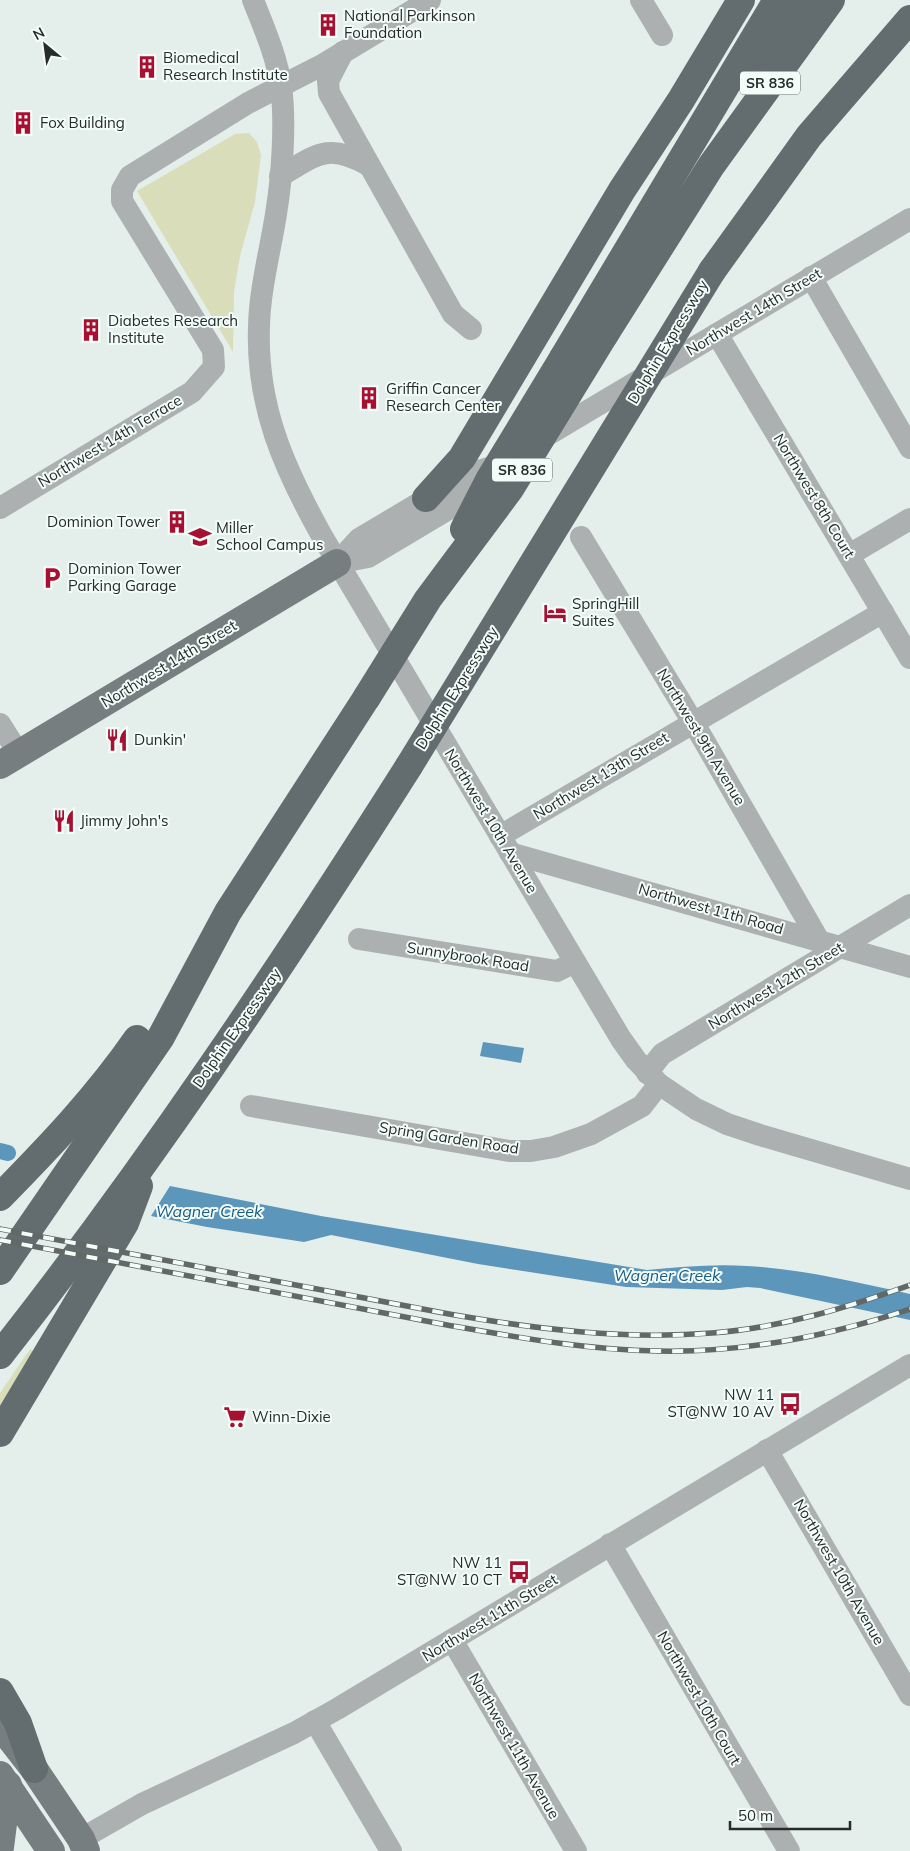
<svg xmlns="http://www.w3.org/2000/svg" width="910" height="1851" viewBox="0 0 910 1851" font-family="Mulish,sans-serif">
<rect width="100%" height="100%" fill="#e4efeb"/>
<!-- green -->
<g fill="#d9ddb9">
<path d="M249 133 257 142 261 155 255 202 240 256 234 292 233 352 137 191 235 134Z"/>
<path d="M30 1349 37 1354 0 1418V1393Z"/>
</g>
<!-- water -->
<g fill="#5d96bb">
<path d="M483 1042 524 1048 521 1063 480 1056Z"/>
<path d="M170 1186 321 1216 647 1270C680 1267 713 1264 747 1266 802 1269 856 1282 910 1294V1320L760 1288 747 1287 722 1290 626 1287 478 1264 331 1235 304 1242 207 1227 151 1216Z"/>
</g>
<g fill="none" stroke-linecap="round" stroke-linejoin="round">
<!-- canal -->
<path stroke="#5d96bb" stroke-width="16" d="M0 1151 8 1153"/>
<!-- minor -->
<g stroke="#acb0b1" stroke-width="22">
<path d="M253 0C264 28 277 57 281 86 286 123 282 177 276 214 270 252 260 288 259 326 256 406 284 468 322 536L621 1039 636 1060 659 1084 696 1109 727 1124 760 1135 910 1179"/>
<path d="M641 0 662 35"/>
<path d="M343 52 328 81 329 93 453 314 471 329"/>
<path d="M280 176C317 155 327 142 368 165"/>
<path d="M811 277 910 448"/>
<path d="M717 334 910 658"/>
<path d="M539 440 910 219"/>
<path d="M0 508 192 392 214 367 213 350 122 201V190L130 176 248 103 324 64 430 0"/>
<path d="M581 537 703 739 818 939"/>
<path d="M849 555 910 519"/>
<path d="M337 563 359 539 468 474 495 466 507 459"/>
<path d="M337 563 368 557 477 492 484 481"/>
<path d="M0 724 19 754"/>
<path d="M500 836 883 612"/>
<path d="M510 853 910 967"/>
<path d="M359 939 557 971 575 962"/>
<path d="M647 1073 662 1054 910 905"/>
<path d="M251 1106 509 1151H531L554 1147 591 1134 642 1106 659 1084"/>
<path d="M767 1450 910 1695"/>
<path d="M610 1544 789 1851"/>
<path d="M452 1640 576 1851"/>
<path d="M315 1721 391 1851"/>
<path d="M81 1839 142 1804 294 1733 337 1709 910 1365"/>
</g>
<!-- major -->
<g stroke="#767e7f" stroke-width="28">
<path d="M0 765 337 563"/>
<path d="M0 1725 34 1769 81 1839 86 1851"/>
<path d="M0 1775 51 1851"/>
<path d="M0 1847 8 1785"/>
</g>
<!-- highway -->
<g stroke="#636c6e" stroke-width="28">
<path d="M751 80 803 0"/>
<path d="M712 271 809 136 910 19"/>
<path d="M605 334 711 166 831 0"/>
<path d="M563 358 777 0"/>
<path d="M426 498 462 458 622 190 681 100 741 0"/>
<path d="M0 1197C49 1147 97 1097 137 1039"/>
<path d="M0 1271 161 1037 228 912 367 697"/>
<path d="M0 1355C148 1167 281 968 409 766"/>
<path d="M0 1433 125 1223 139 1186"/>
<path d="M0 1692 18 1723 34 1769"/>
</g>
<defs>
<g id="rail">
<path d="M0 1229 449 1314C536 1329 623 1340 712 1333 780 1328 846 1308 910 1285"/>
<path d="M0 1240 447 1325C516 1337 586 1350 657 1351 743 1353 829 1336 910 1309"/>
</g>
</defs>
<!-- rail casing -->
<use href="#rail" stroke="#616866" stroke-width="5.5"/>
<!-- rail -->
<use href="#rail" stroke="#f2fcf9" stroke-width="4" stroke-dasharray="11" stroke-linecap="butt"/>
<!-- highway-bridge -->
<g stroke="#636c6e" stroke-width="28">
<path d="M464 529 489 480 563 358"/>
<path d="M367 697 428 599 510 489 605 334"/>
<path d="M409 766 712 271"/>
</g>
</g>
<!-- icons -->
<defs>
<symbol id="building-bare" viewBox="-9 -9 18 18"><path d="M-4-6H4V6H1V3H-1V6H-4ZM-2.5-4.3h1.7v1.8h-1.7ZM.8-4.3h1.7v1.8H.8ZM-2.5-1h1.7V.8h-1.7ZM.8-1h1.7V.8H.8Z" fill="#a81031" stroke="#f2fcf9" stroke-width="2.5" paint-order="stroke"/></symbol>
<symbol id="university-bare" viewBox="-9 -9 18 18"><path d="M0-5L7-2L0 1L-7-2ZM-4 1L0 2.5L4 1V4Q0 6-4 4Z" fill="#a81031" stroke="#f2fcf9" stroke-width="2.5" paint-order="stroke"/></symbol>
<symbol id="parking-bare" viewBox="-9 -9 18 18"><path d="M-3.5-5.5H1a3.5 3.5 0 0 1 0 7H-1V5.5H-3.5ZM-1-3.4V-.6H.8a1.4 1.4 0 0 0 0-2.8Z" fill="#a81031" stroke="#f2fcf9" stroke-width="2.5" paint-order="stroke"/></symbol>
<symbol id="hotel-bare" viewBox="-9 -9 18 18"><path d="M-6-4.5h1.5V1H6V5H4.5V3h-9V5H-6ZM-4 0a1.8 1.8 0 1 1 3.6 0ZM.5 0V-2.5h3Q6-2.5 6 0Z" fill="#a81031" stroke="#f2fcf9" stroke-width="2.5" paint-order="stroke"/></symbol>
<symbol id="restaurant-bare" viewBox="-9 -9 18 18"><path d="M-5-6h1v4h1v-4h1v4h1v-4h1v5L-1.5 .5V6h-2V.5L-5-1ZM5-6V6H3V1.5H1.5Q1.5-4 5-6Z" fill="#a81031" stroke="#f2fcf9" stroke-width="2.5" paint-order="stroke"/></symbol>
<symbol id="bus-bare" viewBox="-9 -9 18 18"><path d="M-5-6H5V4H4V6H2V4H-2V6H-4V4H-5ZM-3.5-4V0h7V-4ZM-3.5 1.2v1.5H-2V1.2ZM2 1.2v1.5H3.5V1.2Z" fill="#a81031" stroke="#f2fcf9" stroke-width="2.5" paint-order="stroke"/></symbol>
<symbol id="supermarket-bare" viewBox="-9 -9 18 18"><path d="M-6-5.5h2.5l.6 2H6L4.5 2H-2.5L-4.4-4H-6ZM-1.5 3.2a1.3 1.3 0 1 0 .1 0ZM3 3.2a1.3 1.3 0 1 0 .1 0Z" fill="#a81031" stroke="#f2fcf9" stroke-width="2.5" paint-order="stroke"/></symbol>
</defs>
<g fill-rule="evenodd">
<use href="#building-bare" x="312" y="9" width="32" height="32"/>
<use href="#building-bare" x="131" y="51" width="32" height="32"/>
<use href="#building-bare" x="7" y="107" width="32" height="32"/>
<use href="#building-bare" x="75" y="314" width="32" height="32"/>
<use href="#building-bare" x="353" y="382" width="32" height="32"/>
<use href="#building-bare" x="161" y="506" width="32" height="32"/>
<use href="#university-bare" x="184" y="521" width="32" height="32"/>
<use href="#parking-bare" x="36" y="562" width="32" height="32"/>
<use href="#hotel-bare" x="539" y="597" width="32" height="32"/>
<use href="#restaurant-bare" x="101" y="724" width="32" height="32"/>
<use href="#restaurant-bare" x="48" y="805" width="32" height="32"/>
<use href="#bus-bare" x="774" y="1388" width="32" height="32"/>
<use href="#supermarket-bare" x="219" y="1401" width="32" height="32"/>
<use href="#bus-bare" x="503" y="1556" width="32" height="32"/>
</g>
<g text-anchor="middle" stroke-width="4" stroke-linejoin="round" paint-order="stroke">
<!-- shield labels -->
<g fill="#f2fcf9" stroke="#646a68" stroke-width="1">
<rect x="740" y="71.5" width="60" height="23" rx="4"/>
<rect x="492" y="458.5" width="60" height="23" rx="4"/>
</g>
<g font-size="14" font-weight="bold" fill="#272b2a">
<text x="770" y="88">SR 836</text>
<text x="522" y="475">SR 836</text>
</g>
<!-- poi labels -->
<g font-size="15" fill="#272b2a" stroke="#f2fcf9" text-anchor="start">
<text x="344" y="21">National Parkinson<tspan x="344" dy="17">Foundation</tspan></text>
<text x="163" y="63">Biomedical<tspan x="163" dy="17">Research Institute</tspan></text>
<text x="40" y="128">Fox Building</text>
<text x="108" y="326">Diabetes Research<tspan x="108" dy="17">Institute</tspan></text>
<text x="386" y="394">Griffin Cancer<tspan x="386" dy="17">Research Center</tspan></text>
<text x="160" y="527" text-anchor="end">Dominion Tower</text>
<text x="216" y="533">Miller<tspan x="216" dy="17">School Campus</tspan></text>
<text x="68" y="574">Dominion Tower<tspan x="68" dy="17">Parking Garage</tspan></text>
<text x="572" y="609">SpringHill<tspan x="572" dy="17">Suites</tspan></text>
<text x="134" y="745">Dunkin'</text>
<text x="80" y="826">Jimmy John's</text>
<text x="774" y="1400" text-anchor="end">NW 11<tspan x="774" dy="17">ST@NW 10 AV</tspan></text>
<text x="252" y="1422">Winn-Dixie</text>
<text x="502" y="1568" text-anchor="end">NW 11<tspan x="502" dy="17">ST@NW 10 CT</tspan></text>
</g>
<!-- street labels -->
<g font-size="15" fill="#272b2a" stroke="#f2fcf9">
<text transform="translate(754 312) rotate(-31)" y="5">Northwest 14th Street</text>
<text transform="translate(668 342) rotate(-59)" y="5">Dolphin Expressway</text>
<text transform="translate(110 441) rotate(-31)" y="5">Northwest 14th Terrace</text>
<text transform="translate(814 496) rotate(59)" y="5">Northwest 8th Court</text>
<text transform="translate(169 664) rotate(-31)" y="5">Northwest 14th Street</text>
<text transform="translate(457 688) rotate(-58)" y="5">Dolphin Expressway</text>
<text transform="translate(701 737) rotate(59)" y="5">Northwest 9th Avenue</text>
<text transform="translate(601 776) rotate(-31)" y="5">Northwest 13th Street</text>
<text transform="translate(491 821) rotate(59)" y="5">Northwest 10th Avenue</text>
<text transform="translate(711 909) rotate(16)" y="5">Northwest 11th Road</text>
<text transform="translate(468 957) rotate(9)" y="5">Sunnybrook Road</text>
<text transform="translate(776 986) rotate(-31)" y="5">Northwest 12th Street</text>
<text transform="translate(237 1028) rotate(-55)" y="5">Dolphin Expressway</text>
<text transform="translate(449 1138) rotate(9)" y="5">Spring Garden Road</text>
<text transform="translate(839 1572) rotate(60)" y="5">Northwest 10th Avenue</text>
<text transform="translate(490 1618) rotate(-31)" y="5">Northwest 11th Street</text>
<text transform="translate(699 1698) rotate(60)" y="5">Northwest 10th Court</text>
<text transform="translate(514 1746) rotate(60)" y="5">Northwest 11th Avenue</text>
</g>
<!-- water labels -->
<g font-size="16" font-style="italic" fill="#175b81" stroke="#f2fcf9">
<text x="209" y="1217">Wagner Creek</text>
<text x="667" y="1281">Wagner Creek</text>
</g>
</g>
<!-- north arrow -->
<g transform="translate(45 45) rotate(331)" stroke="#f2fcf9" stroke-width="4" paint-order="stroke">
<path d="M0-4L9 19L0 12L-9 19Z" fill="#272b2a"/>
<text y="-8" font-size="14" font-weight="bold" text-anchor="middle" fill="#272b2a">N</text>
</g>
<!-- scale -->
<path d="M730 1821v8h120v-8" fill="none" stroke="#272b2a" stroke-width="2.5"/>
<text x="738" y="1821" font-size="15" fill="#272b2a" stroke="#f2fcf9" stroke-width="4" paint-order="stroke">50 m</text>
</svg>
